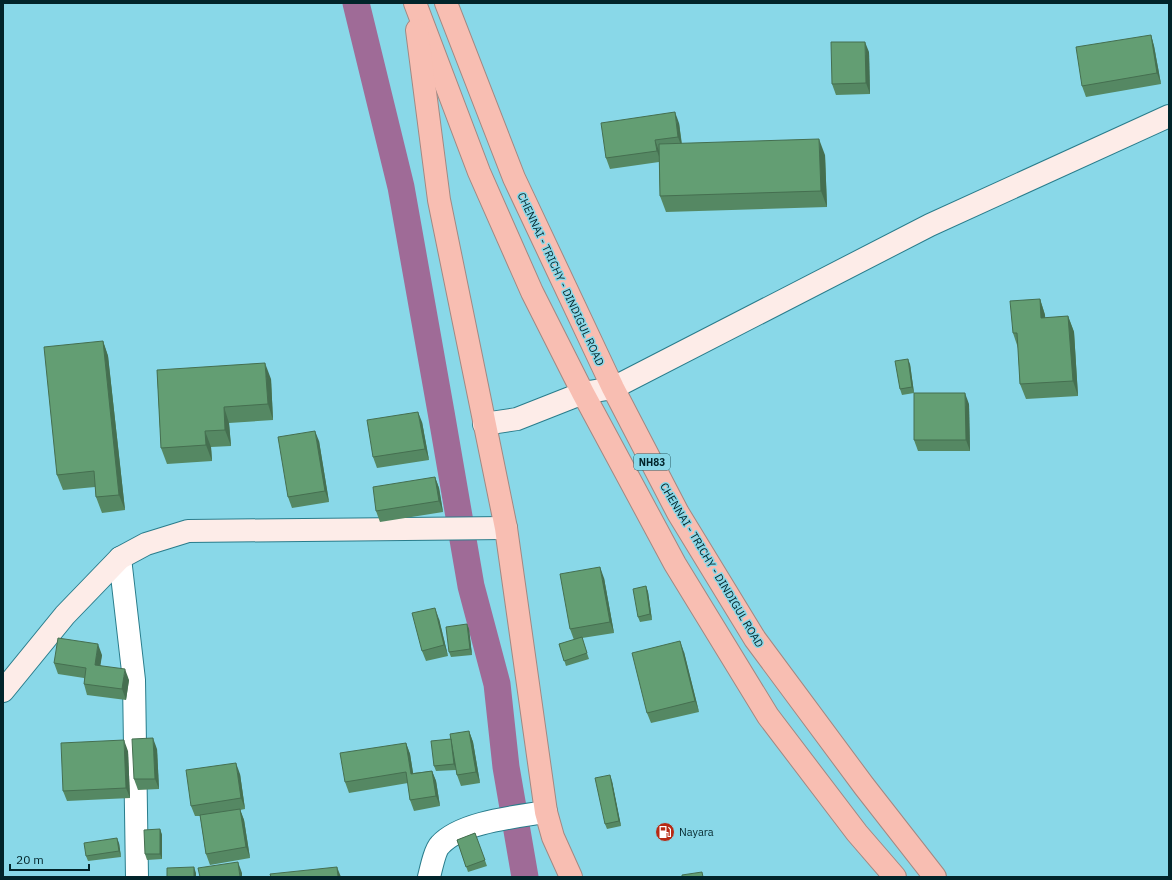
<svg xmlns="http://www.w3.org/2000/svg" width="1172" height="880" viewBox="0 0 1172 880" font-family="'IBM Plex Sans',sans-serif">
<rect width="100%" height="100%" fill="#89d8e8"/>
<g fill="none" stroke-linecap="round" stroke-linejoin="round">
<!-- canal -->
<path stroke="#9f6b97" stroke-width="27" d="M356 3 401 187 441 412 471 586 497 684 506 767 525 877"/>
<defs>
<g id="street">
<path d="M120 558 134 680 137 877"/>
<path d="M429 877C431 869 435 850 440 845 461 822 515 817 546 812"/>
</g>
<g id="secondary">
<path d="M484 424 517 419 583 393 613 388 930 225 1169 116"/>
<path d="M3 691 65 615 120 558 146 544 188 531 506 528"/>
</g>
<g id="highway">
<path d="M415 3 479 172 532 292 583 393 675 564 768 716 857 833 895 877"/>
<path d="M446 3 514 178 613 388 678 513 755 639 864 786 935 877"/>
<path d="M417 30 439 200 506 528 546 812 553 837 571 877"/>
</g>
</defs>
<!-- street casing -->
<use href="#street" stroke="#297c8b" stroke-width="24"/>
<!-- secondary casing -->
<use href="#secondary" stroke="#297c8b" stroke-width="24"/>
<!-- highway casing -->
<use href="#highway" stroke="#a28882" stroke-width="24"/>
<!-- street -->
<use href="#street" stroke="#fff" stroke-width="22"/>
<!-- secondary -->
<use href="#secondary" stroke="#fdece8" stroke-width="22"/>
<!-- highway -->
<use href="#highway" stroke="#f8beb2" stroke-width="22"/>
</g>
<!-- wall -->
<g fill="#558863">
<path d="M1151 35 1154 46 1161 84 1086 97 1082 86Z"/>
<path d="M869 52 870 94 836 95 832 84Z"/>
<path d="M679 123 682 144 825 155 827 207 666 212 660 196 659 162 610 169 606 158Z"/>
<path d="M1040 299 1045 315V318L1068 316 1074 332 1078 396 1026 399 1020 384 1018 348 1013 333Z"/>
<path d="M103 341 108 356 125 510 102 513 96 497 95 487 63 490 57 475Z"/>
<path d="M910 364 914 393 902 395 900 389Z"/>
<path d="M157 370 271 379 273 420 229 423 231 446 211 447 212 461 167 464 161 448Z"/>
<path d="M969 404 970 451H918L914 440Z"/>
<path d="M422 422 429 460 377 468 373 457Z"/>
<path d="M319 441 329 502 292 508 288 497Z"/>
<path d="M435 477 439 488 443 512 380 522 376 511Z"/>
<path d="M604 578 614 633 582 638 589 659 566 666 559 644 574 640 570 629Z"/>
<path d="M646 586 648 592 652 620 640 622 638 617Z"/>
<path d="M439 619 448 656 426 661 422 651Z"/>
<path d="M467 624 469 629 472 655 451 657 449 652Z"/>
<path d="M684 652 699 712 651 723 647 713Z"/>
<path d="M102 655 100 665 129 680 126 700 87 695 84 684V678L58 674 54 663Z"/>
<path d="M469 731 473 742 480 783 461 786 457 775 455 762 456 770 436 771 434 766 451 739Z"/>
<path d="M406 743 410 754 413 773 432 771 436 781 440 806 414 811 410 800 408 783 349 793 345 782Z"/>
<path d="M157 749 159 789 138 790 134 779Z"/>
<path d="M128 751 130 798 67 801 63 791Z"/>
<path d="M240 774 245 809 240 810 244 820 250 858 210 865 206 854 200 816H195L191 806Z"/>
<path d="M612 781 621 826 607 829 605 824Z"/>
<path d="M160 829 162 835V859L147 860 145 854Z"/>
<path d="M475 833 487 866 468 872 457 840Z"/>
<path d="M119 843 121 857 88 861 86 856Z"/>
</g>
<!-- shaded-wall -->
<g fill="#456f50">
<path d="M1151 35 1154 46 1161 84 1157 73Z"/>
<path d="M865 42 869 52 870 94 866 83Z"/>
<path d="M675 112 679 123 682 148 678 137Z"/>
<path d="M819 139 825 155 827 207 821 191Z"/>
<path d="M655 140 659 151 661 162 657 151Z"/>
<path d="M1040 299 1045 315 1046 334 1041 318Z"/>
<path d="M1068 316 1074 332 1078 396 1073 381Z"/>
<path d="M103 341 108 356 125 510 119 495Z"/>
<path d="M908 359 910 364 914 393 912 387Z"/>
<path d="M265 363 271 379 273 420 268 404Z"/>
<path d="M965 393 969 404 970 451 966 440Z"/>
<path d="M224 407 229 423 231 446 225 430Z"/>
<path d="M418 412 422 422 429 460 425 449Z"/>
<path d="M205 431 211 447 212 461 206 445Z"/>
<path d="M315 431 319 441 329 502 325 491Z"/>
<path d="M435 477 439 488 443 512 439 501Z"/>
<path d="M600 567 604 578 614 633 610 622Z"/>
<path d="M646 586 648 592 652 620 650 614Z"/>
<path d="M435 608 439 619 448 656 444 645Z"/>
<path d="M467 624 469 629 472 655 470 649Z"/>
<path d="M680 641 684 652 699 712 695 701Z"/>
<path d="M98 644 102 655 99 675 95 665Z"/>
<path d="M125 669 129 680 126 700 122 689Z"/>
<path d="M469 731 473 742 480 783 476 772Z"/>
<path d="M153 738 157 749 159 789 155 779Z"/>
<path d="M451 739 453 744 456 770 454 764Z"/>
<path d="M124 740 128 751 130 798 126 788Z"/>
<path d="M406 743 410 754 415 785 411 774Z"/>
<path d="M236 763 240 774 245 809 241 798Z"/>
<path d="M432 771 436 781 440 806 436 796Z"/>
<path d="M610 775 612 781 621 826 619 821Z"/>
<path d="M240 809 244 820 250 858 246 847Z"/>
<path d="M160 829 162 835V859L160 854Z"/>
<path d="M117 838 119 843 121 857 119 851Z"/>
<path d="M238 862 242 873V877H240Z"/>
<path d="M194 867 196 873V877H194Z"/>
<path d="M337 867 341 877H338Z"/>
</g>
<!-- building -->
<g fill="#639e73" stroke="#456f50">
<path d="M1151 35 1157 73 1082 86 1076 47Z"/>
<path d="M831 42H865L866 83 832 84Z"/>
<path d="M675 112 678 137 655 140 657 151 606 158 601 123Z"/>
<path d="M819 139 821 191 660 196 659 144Z"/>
<path d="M1040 299 1041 318 1068 316 1073 381 1020 384 1017 333H1013L1010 301Z"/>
<path d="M103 341 119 495 96 497 94 471 57 475 44 347Z"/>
<path d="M908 359 912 387 900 389 895 361Z"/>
<path d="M265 363 268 404 224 407 225 430 205 431 206 445 161 448 157 370Z"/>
<path d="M914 393H965L966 440H914Z"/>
<path d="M418 412 425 449 373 457 367 420Z"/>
<path d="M315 431 325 491 288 497 278 437Z"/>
<path d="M435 477 439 501 376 511 373 487Z"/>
<path d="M600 567 610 622 570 629 560 574Z"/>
<path d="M646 586 650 614 638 617 633 589Z"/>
<path d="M435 608 444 645 422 651 412 613Z"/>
<path d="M467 624 470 649 449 652 446 627Z"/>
<path d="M582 637 587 653 564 661 559 644Z"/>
<path d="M58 638 98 644 95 665 125 669 122 689 84 684 86 668 54 663Z"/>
<path d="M680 641 695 701 647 713 632 653Z"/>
<path d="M469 731 476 772 457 775 450 734Z"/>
<path d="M153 738 155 779H134L132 739Z"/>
<path d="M451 739 454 764 434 766 431 741Z"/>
<path d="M124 740 126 788 63 791 61 743Z"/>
<path d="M406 743 411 774 432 771 436 796 410 800 406 772 345 782 340 753Z"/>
<path d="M236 763 241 798 191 806 186 770Z"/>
<path d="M610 775 619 821 605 824 595 778Z"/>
<path d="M240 809 246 847 206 854 200 815Z"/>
<path d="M160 829V854H145L144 830Z"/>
<path d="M475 833 485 860 466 867 457 840Z"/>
<path d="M117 838 119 851 86 856 84 843Z"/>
<path d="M238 862 240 877H200L198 868Z"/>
<path d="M194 867V877H167V868Z"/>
<path d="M337 867 338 877H271L270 874Z"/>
<path d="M702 872 703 877H682V875Z"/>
</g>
<!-- icons -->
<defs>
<symbol id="fuel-disc" viewBox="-11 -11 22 22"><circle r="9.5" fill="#b72a14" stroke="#89d8e8"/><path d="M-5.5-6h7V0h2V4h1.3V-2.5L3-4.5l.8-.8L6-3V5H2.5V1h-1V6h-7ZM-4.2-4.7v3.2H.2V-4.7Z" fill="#fff"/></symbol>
</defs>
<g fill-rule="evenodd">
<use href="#fuel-disc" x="654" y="821" width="22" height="22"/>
</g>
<g text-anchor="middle" stroke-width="3" stroke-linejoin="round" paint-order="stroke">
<!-- shield labels -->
<rect fill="#89d8e8" stroke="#2a5a63" stroke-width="1" x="634" y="454" width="36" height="16" rx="3"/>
<g font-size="10" font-weight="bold" fill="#02242a">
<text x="652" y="466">NH83</text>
</g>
<!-- street labels -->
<g font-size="11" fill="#02242a" stroke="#89d8e8">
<text transform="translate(561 279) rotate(65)" y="4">CHENNAI - TRICHY - DINDIGUL ROAD</text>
<text transform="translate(712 565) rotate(59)" y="4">CHENNAI - TRICHY - DINDIGUL ROAD</text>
</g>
<!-- poi labels -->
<g font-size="11" fill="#02242a" stroke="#89d8e8" text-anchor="start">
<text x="679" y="836">Nayara</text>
</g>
</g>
<!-- border -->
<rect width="1172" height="880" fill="none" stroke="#02242a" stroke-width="8"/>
<!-- scale -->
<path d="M10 864v6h79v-6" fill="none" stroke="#02242a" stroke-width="2"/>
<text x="16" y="864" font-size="12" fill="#02242a" stroke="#89d8e8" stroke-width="3" paint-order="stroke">20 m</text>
</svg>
